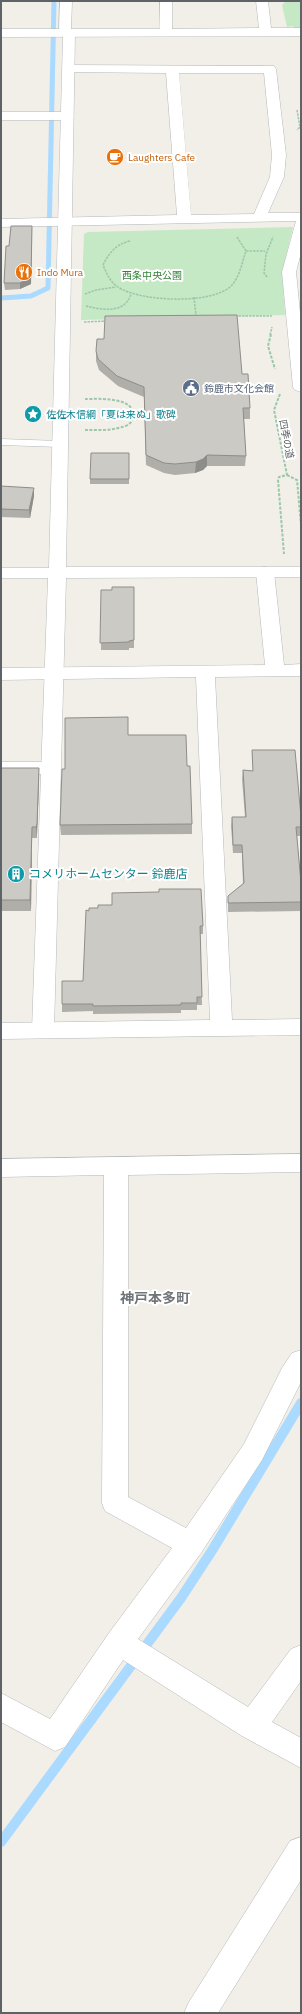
<svg xmlns="http://www.w3.org/2000/svg" width="302" height="2014" viewBox="0 0 302 2014" font-family="'IBM Plex Sans','Noto Sans JP',sans-serif">
<rect width="100%" height="100%" fill="#f1efe8"/>
<!-- green -->
<g fill="#c5e8c5">
<path d="M286 1H301V29H294L293 26 287 27 282 5Z"/>
<path d="M293 227 282 272 285 315 81 320 84 234 88 232Z"/>
</g>
<g fill="none" stroke-linecap="round" stroke-linejoin="round">
<!-- stream-far1 -->
<path stroke="#aadaff" stroke-width="5" d="M1 298 31 296 48 288 54 1"/>
<!-- stream -->
<path stroke="#aadaff" stroke-width="10" d="M1 1842 181 1598 213 1549 301 1403"/>
<defs>
<path id="lane" d="M1 439 60 441 65 444 60 447 1 445Z"/>
<g id="street">
<path d="M160 1H172V29L259 28 256 1H268L271 28H301V36L1 37V29H160Z"/>
<path d="M68 65 274 66 276 69 286 155 284 177 268 213H301V253L296 272 301 323V392L295 390 293 387 282 272 296 221 1 227V219L177 215 166 73 64 72 62 69 64 66ZM179 73H264L272 155 270 177 254 214 191 215Z"/>
<path d="M1 112H67L74 116 67 120H1Z"/>
<path d="M265 567 271 568 274 572 284 665 301 664V676L215 677 232 1020 301 1019V1035L1 1039V1023L210 1020 196 677 1 680V668L265 665 256 572 259 568Z"/>
<path d="M1 762H50L57 764 60 768 57 772 50 774H1Z"/>
<path d="M301 1154V1172L128 1175V1497L186 1528 244 1444 282 1368 292 1353 301 1350V1382L262 1460 201 1553 138 1639 248 1707 291 1649 301 1645V1681L272 1722 301 1738V1768L242 1736 123 1660 65 1747 55 1751 1 1722V1693L50 1719 109 1633 172 1548 105 1511 102 1503 104 1175 1 1177V1159Z"/>
<path d="M301 1837V1880L218 2013H184L189 2002 290 1841Z"/>
</g>
<path id="secondary" d="M60 1H72L71 30 75 33 66 567H301V577L66 578 54 1030 51 1036 43 1038 35 1036 32 1030 48 578H1V568H49L63 36 59 33Z"/>
</defs>
<!-- lane casing -->
<use href="#lane" stroke="#b5b8bc" stroke-width="1"/>
<!-- street casing -->
<use href="#street" stroke="#b5b8bc" stroke-width="1"/>
<!-- secondary casing -->
<use href="#secondary" stroke="#b6babf" stroke-width="1"/>
<!-- path-far1 -->
<g stroke="#9cc7a9" stroke-width="1.5" stroke-dasharray="2.5 1" stroke-linecap="butt">
<path d="M297 110 300 127 297 130"/>
<path d="M237 237 246 251"/>
<path d="M130 241C116 244 109 253 103 265 107 274 110 282 118 287 140 302 214 305 232 285 240 276 242 262 246 251H265"/>
<path d="M267 277 264 273 266 254 273 237"/>
<path d="M85 294 96 290 116 287"/>
<path d="M194 297 196 316"/>
<path d="M86 306C102 310 125 314 131 294"/>
<path d="M235 316H272"/>
<path d="M84 322 107 321"/>
<path d="M270 335 272 327"/>
</g>
<!-- path -->
<g stroke="#9cc7a9" stroke-width="2" stroke-dasharray="3 1.5" stroke-linecap="butt">
<path d="M271 334 268 346 275 369"/>
<path d="M280 394 274 410 287 475 279 477 278 480 284 554"/>
<path d="M85 399C98 399 137 396 133 418 132 423 127 426 122 427 110 431 97 430 85 430"/>
<path d="M287 475 297 480 301 525"/>
</g>
<!-- lane -->
<use href="#lane" fill="#fff" fill-rule="evenodd"/>
<!-- street -->
<use href="#street" fill="#fff" fill-rule="evenodd"/>
<!-- secondary -->
<use href="#secondary" fill="#fff" fill-rule="evenodd"/>
</g>
<!-- wall -->
<g fill="#afaea9">
<path d="M32 226 31 284 20 289 5 290 4 283 9 246Z"/>
<path d="M96 351 242 374 250 408V419H244L246 456 245 466H207L203 470 195 473 175 475 164 473 146 465 144 397 118 386 99 370 96 361Z"/>
<path d="M129 453V484H90V479Z"/>
<path d="M1 486 34 496 30 518 1 517Z"/>
<path d="M134 587V648H129V650H101V590H112Z"/>
<path d="M128 735 187 766 192 824V834L61 835 60 825 65 769Z"/>
<path d="M252 750 301 817V836H297L301 883V911L228 912V896L243 884 242 853H233L231 826 232 817H245L242 779 243 770 253 771Z"/>
<path d="M1 768H39V779L37 835V838H32L31 911H1Z"/>
<path d="M159 892 203 926V934H200L202 1005H197V1010H181V1013L93 1014V1011L62 1012V1004L83 981 89 911Z"/>
</g>
<!-- shaded-wall -->
<g fill="#8f8d8a">
<path d="M32 226 31 284 20 289V283Z"/>
<path d="M1 353 2 362 1 365Z"/>
<path d="M207 455V466L203 470 195 473 196 462Z"/>
<path d="M34 488V496L30 518 29 510Z"/>
<path d="M39 768V779L37 835V838L36 827Z"/>
<path d="M32 827V838L31 911 30 900Z"/>
</g>
<!-- building -->
<g fill="#cccac5" stroke="#8f8d8a">
<path d="M11 226H32L31 277 20 283H4L6 246H9Z"/>
<path d="M237 315 242 374H248L250 408H243L246 456 207 455 203 459 196 462 175 464 164 463 146 455 144 387 117 376 98 359 96 351 97 339H104L105 316Z"/>
<path d="M91 453H129V479H90Z"/>
<path d="M1 486 34 488 29 510 1 509Z"/>
<path d="M112 587H134V640L129 641V642L100 643 101 590H112Z"/>
<path d="M128 717V735H186L187 766H190L192 824 60 825 62 769H65V718Z"/>
<path d="M252 750H295L301 817V827H296L301 883V902L228 903V896L244 883 242 845H233L232 817H246L243 770 253 771Z"/>
<path d="M1 768H39L37 824 36 827H32L30 900H1Z"/>
<path d="M159 889H201L203 926H200L202 997H197V1003H181V1005L93 1006V1004H62V981H83L86 910 89 911V908H98V905H112V893L159 892Z"/>
</g>
<!-- icons -->
<defs>
<symbol id="cafe-disc" viewBox="-11 -11 22 22"><circle r="9.5" fill="#e8710a" stroke="#fff"/><path d="M-5.5-4.5H6V0H3Q3 3.5 0 3.5H-2.5Q-5.5 3.5-5.5 0ZM3-3.2v2h1.7v-2ZM-6 4.5H4V6H-6Z" fill="#fff"/></symbol>
<symbol id="restaurant-disc" viewBox="-11 -11 22 22"><circle r="9.5" fill="#e8710a" stroke="#fff"/><path d="M-5-6h1v4h1v-4h1v4h1v-4h1v5L-1.5 .5V6h-2V.5L-5-1ZM5-6V6H3V1.5H1.5Q1.5-4 5-6Z" fill="#fff"/></symbol>
<symbol id="civic-disc" viewBox="-11 -11 22 22"><circle r="9.5" fill="#5c6f8a" stroke="#fff"/><path d="M-.6-6.5H3V-4.5H.6V-3L4-1V1h2V6H-6V1h2V-1L-.6-3ZM-1.2 2.5V6h2.4V2.5Z" fill="#fff"/></symbol>
<symbol id="sight-disc" viewBox="-11 -11 22 22"><circle r="9.5" fill="#0f9aa8" stroke="#fff"/><path d="M0-6L1.8-2.2L6-1.7L2.9 1.2L3.7 5.4L0 3.3L-3.7 5.4L-2.9 1.2L-6-1.7L-1.8-2.2Z" fill="#fff"/></symbol>
<symbol id="building-disc" viewBox="-11 -11 22 22"><circle r="9.5" fill="#0f9aa8" stroke="#fff"/><path d="M-4-6H4V6H1V3H-1V6H-4ZM-2.5-4.3h1.7v1.8h-1.7ZM.8-4.3h1.7v1.8H.8ZM-2.5-1h1.7V.8h-1.7ZM.8-1h1.7V.8H.8Z" fill="#fff"/></symbol>
</defs>
<g fill-rule="evenodd">
<use href="#cafe-disc" x="105" y="147" width="20" height="20"/>
<use href="#restaurant-disc" x="14" y="262" width="20" height="20"/>
<use href="#civic-disc" x="181" y="378" width="20" height="20"/>
<use href="#sight-disc" x="23" y="404" width="20" height="20"/>
<use href="#building-disc" x="6" y="864" width="20" height="20"/>
</g>
<g text-anchor="middle" stroke-width="4" stroke-linejoin="round" paint-order="stroke">
<!-- far-food labels -->
<g font-size="10" fill="#c56008" stroke="#fff" text-anchor="start">
<text x="128" y="161">Laughters Cafe</text>
<text x="37" y="276">Indo Mura</text>
</g>
<!-- far-park labels -->
<g font-size="10" fill="#348238" stroke="#fff">
<text x="152" y="279">西条中央公園</text>
</g>
<!-- far-service labels -->
<g font-size="10" fill="#4e5e75" stroke="#fff" text-anchor="start">
<text x="204" y="392">鈴鹿市文化会館</text>
</g>
<!-- far-culture labels -->
<g font-size="10" fill="#0d838f" stroke="#fff" text-anchor="start">
<text x="46" y="418">佐佐木信綱「夏は来ぬ」歌碑</text>
</g>
<!-- far-street labels -->
<g font-size="10" fill="#5f6368" stroke="#fff">
<text transform="translate(287 439) rotate(79)" y="4">四季の道</text>
</g>
<!-- culture labels -->
<g font-size="12" fill="#0d838f" stroke="#fff" text-anchor="start">
<text x="29" y="878">コメリホームセンター 鈴鹿店</text>
</g>
<!-- quarter labels -->
<g font-size="14" font-weight="bold" fill="#70757a" stroke="#fff">
<text x="155" y="1303">神戸本多町</text>
</g>
</g>
<!-- border -->
<rect width="302" height="2014" fill="none" stroke="#5f6368" stroke-width="4"/>
</svg>
